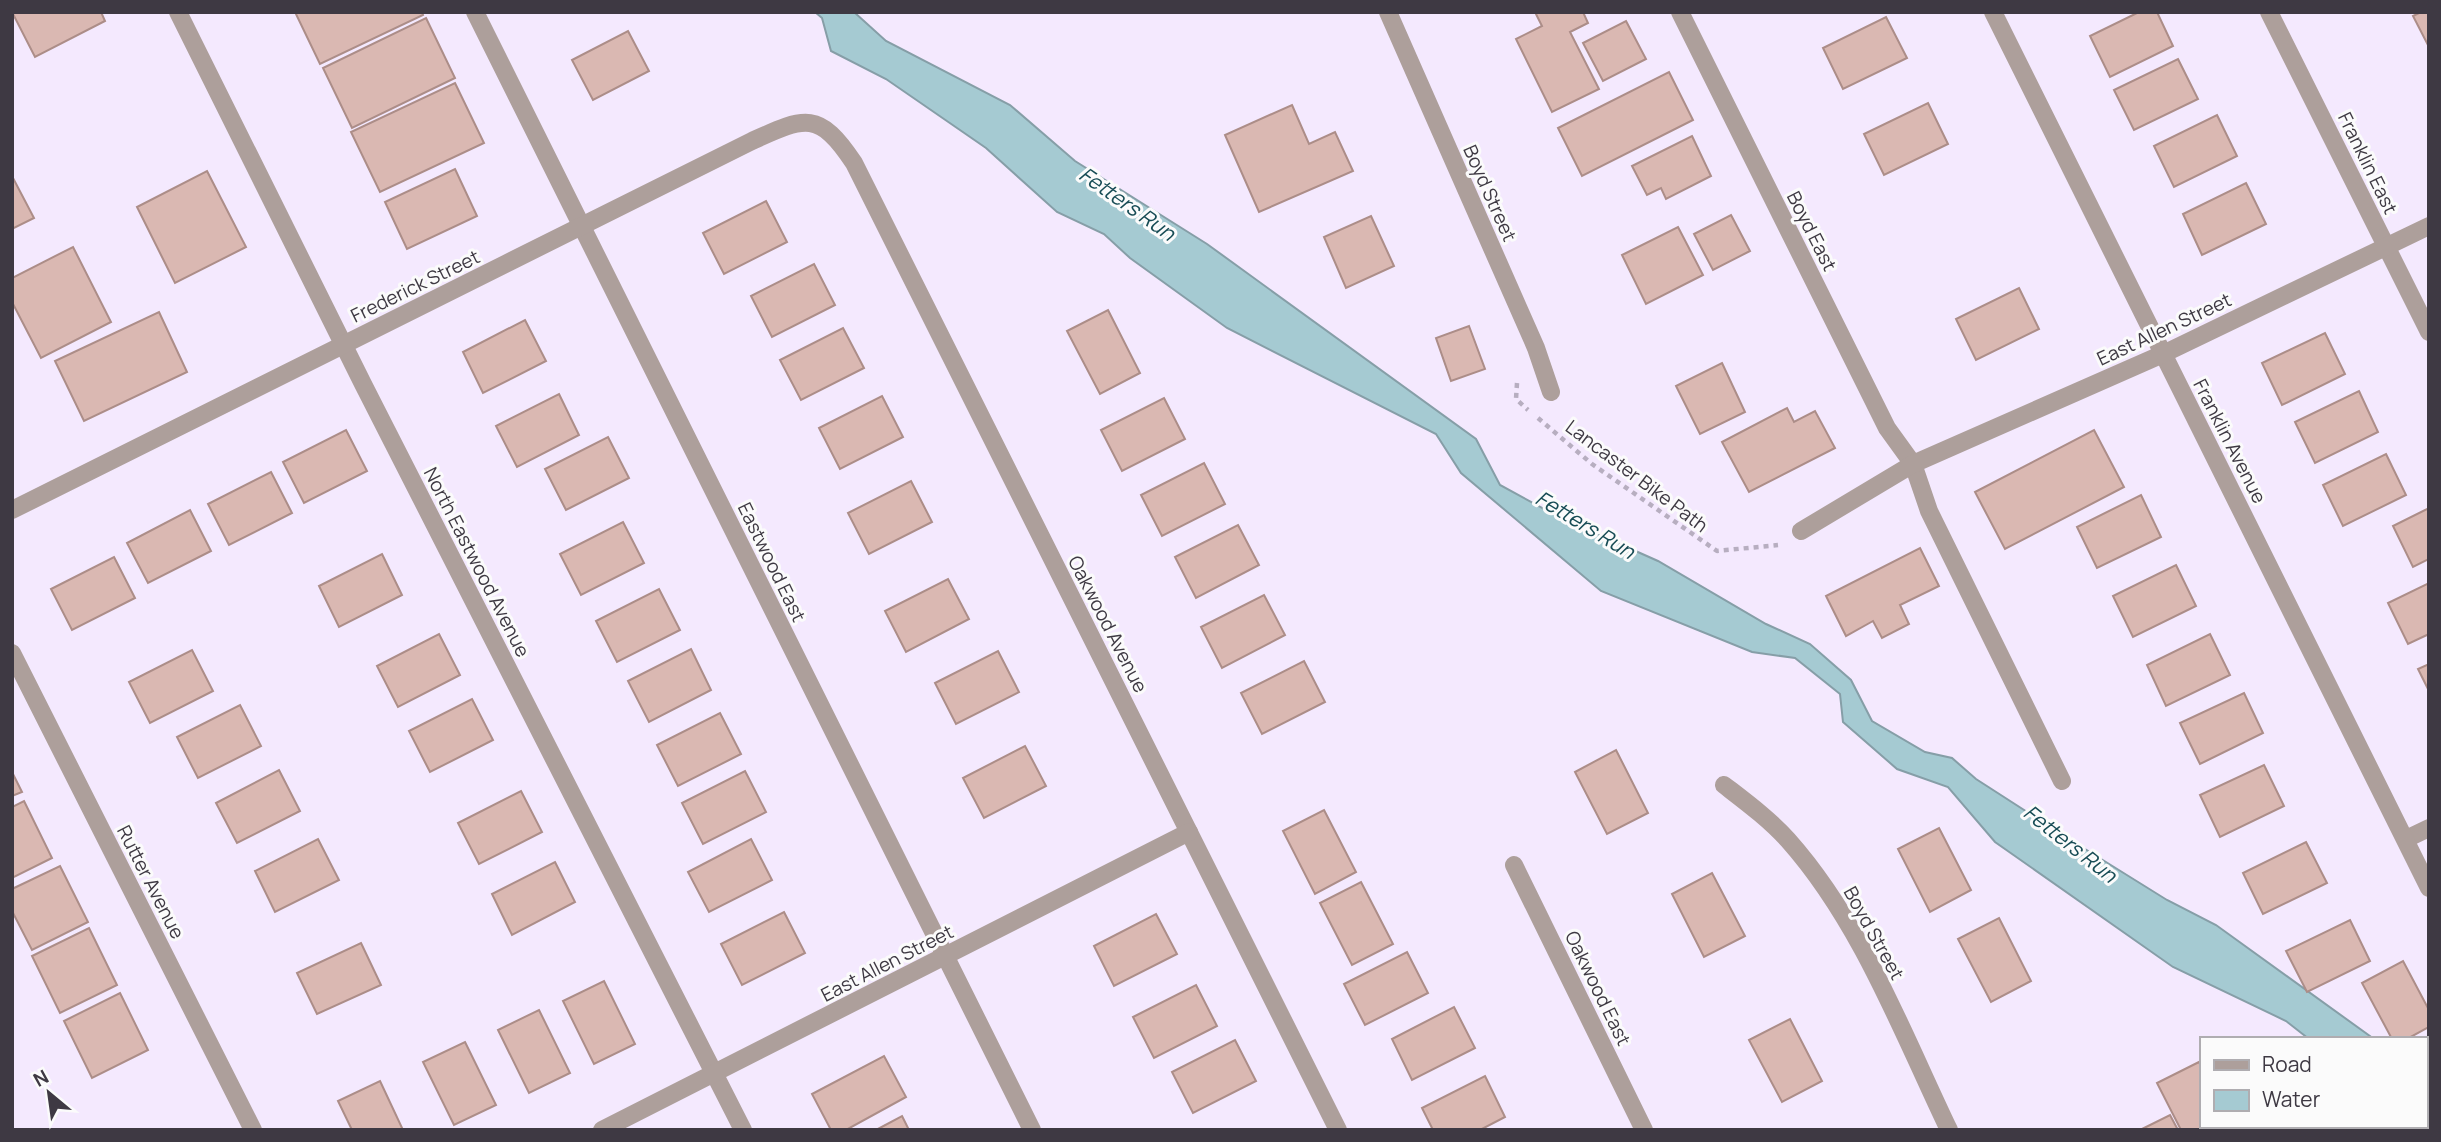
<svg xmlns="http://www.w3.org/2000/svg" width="2441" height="1142" viewBox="0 0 2441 1142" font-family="Manrope,sans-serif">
<rect width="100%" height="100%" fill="#f4e9fe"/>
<!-- water -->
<path fill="#a5cad2" stroke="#869ea7" stroke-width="2" d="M815 12H854L886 41 1010 105 1075 161 1207 244 1476 439 1500 485 1557 516 1658 561 1766 624 1810 644 1851 680 1872 721 1925 752 1952 758 1976 779 2069 839 2167 900 2216 925 2374 1039H2309L2286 1021 2173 967 1995 842 1948 787 1897 769 1843 722 1840 694 1795 658 1752 652 1601 591 1461 473 1436 434 1227 328 1130 258 1104 234 1057 212 986 148 886 79 831 51 822 18Z"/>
<!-- building -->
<g fill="#dab8b2" stroke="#ac8d88" stroke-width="2">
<path d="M12 12H101L105 21 35 57Z"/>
<path d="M295 12H422L423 15 320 64Z"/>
<path d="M1539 12H1583L1588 23 1570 32 1599 89 1552 112 1516 39 1542 26 1536 14Z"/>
<path d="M2139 12H2157L2173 46 2110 77 2090 36Z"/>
<path d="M2421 12H2429V47L2413 16Z"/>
<path d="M1886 17 1907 58 1843 89 1823 48Z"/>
<path d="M426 18 455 78 352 128 323 68Z"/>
<path d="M1626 21 1646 59 1603 81 1583 43Z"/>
<path d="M628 31 649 71 593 100 572 60Z"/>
<path d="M2178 59 2198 99 2134 130 2114 90Z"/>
<path d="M1669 72 1693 120 1582 176 1558 128Z"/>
<path d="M455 83 484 143 380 192 351 132Z"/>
<path d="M1928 103 1948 144 1884 175 1864 134Z"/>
<path d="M1292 105 1309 144 1335 132 1353 171 1259 212 1225 135Z"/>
<path d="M2217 115 2237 156 2174 187 2154 146Z"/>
<path d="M1692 136 1711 176 1666 199 1661 188 1647 195 1632 166Z"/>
<path d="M455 169 477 216 407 249 385 202Z"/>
<path d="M207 171 246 247 175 283 137 207Z"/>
<path d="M13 178 34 218 12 229V179Z"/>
<path d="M2246 183 2266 224 2202 255 2183 214Z"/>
<path d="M766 201 787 242 724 274 703 233Z"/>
<path d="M1731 215 1750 251 1713 270 1694 234Z"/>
<path d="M1371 216 1394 266 1346 288 1324 237Z"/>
<path d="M1678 227 1703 275 1646 304 1622 255Z"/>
<path d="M73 247 111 322 41 358 12 302V278Z"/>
<path d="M814 264 835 305 772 337 751 296Z"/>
<path d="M2019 288 2039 329 1976 360 1956 319Z"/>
<path d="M1108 310 1140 373 1100 394 1067 331Z"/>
<path d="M159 312 187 372 84 421 55 361Z"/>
<path d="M525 320 546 361 483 393 463 352Z"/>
<path d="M1469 326 1485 369 1451 381 1436 338Z"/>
<path d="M843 328 864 368 801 400 780 360Z"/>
<path d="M2325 333 2345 374 2282 405 2262 363Z"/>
<path d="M1722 363 1745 412 1700 434 1676 386Z"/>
<path d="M2359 391 2378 432 2315 463 2295 422Z"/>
<path d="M559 394 579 435 517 467 496 426Z"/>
<path d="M882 396 903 437 840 469 819 428Z"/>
<path d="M1164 398 1185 439 1122 471 1101 430Z"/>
<path d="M1787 408 1794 422 1815 411 1835 448 1749 492 1722 442Z"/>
<path d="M346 430 367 471 304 503 283 462Z"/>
<path d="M2094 430 2124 487 2005 549 1975 492Z"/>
<path d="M608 437 629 478 566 510 545 469Z"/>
<path d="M2386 454 2406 495 2343 526 2323 485Z"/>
<path d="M1204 463 1225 504 1162 536 1141 495Z"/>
<path d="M271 472 292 513 229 545 208 504Z"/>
<path d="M911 481 932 522 869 554 848 513Z"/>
<path d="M2141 495 2161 537 2097 568 2077 527Z"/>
<path d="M2429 508V559L2413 567 2393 526Z"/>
<path d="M190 510 211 551 148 583 127 543Z"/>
<path d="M623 522 644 563 581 595 560 554Z"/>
<path d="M1238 525 1259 565 1196 598 1175 557Z"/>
<path d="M1920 548 1939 586 1900 605 1909 624 1882 638 1873 621 1846 636 1826 596Z"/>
<path d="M382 554 402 595 339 627 319 586Z"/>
<path d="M114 557 135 598 72 630 51 589Z"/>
<path d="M2176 565 2196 606 2133 637 2113 596Z"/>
<path d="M948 579 969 619 906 652 885 611Z"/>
<path d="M2429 583V634L2408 644 2388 603Z"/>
<path d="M659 589 680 630 617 662 596 621Z"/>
<path d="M1264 595 1285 635 1222 668 1201 627Z"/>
<path d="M439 634 460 675 398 707 377 666Z"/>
<path d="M2210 634 2230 675 2166 706 2147 665Z"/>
<path d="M691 649 711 690 649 722 628 681Z"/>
<path d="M192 650 213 691 150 723 129 682Z"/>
<path d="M998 651 1019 692 956 724 935 683Z"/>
<path d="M1304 661 1325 702 1262 734 1241 693Z"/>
<path d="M2429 664V691L2418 669Z"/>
<path d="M2244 693 2263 733 2200 764 2180 723Z"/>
<path d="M472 699 493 740 430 772 409 731Z"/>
<path d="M240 705 261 746 198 778 177 737Z"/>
<path d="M720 713 741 754 678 786 657 745Z"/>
<path d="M1025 746 1046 786 984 818 963 778Z"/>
<path d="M1616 750 1648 813 1607 834 1575 772Z"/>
<path d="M2264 765 2284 806 2220 837 2200 795Z"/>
<path d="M279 770 300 811 237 843 216 803Z"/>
<path d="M745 771 766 812 703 844 682 803Z"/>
<path d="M12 772 22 792 12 796Z"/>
<path d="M521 791 542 832 479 864 458 823Z"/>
<path d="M24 801 52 858 12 878V807Z"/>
<path d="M1324 810 1356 872 1315 894 1283 831Z"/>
<path d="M1939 828 1971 890 1930 912 1898 849Z"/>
<path d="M318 839 339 880 275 912 255 871Z"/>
<path d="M751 839 772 880 709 912 688 872Z"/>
<path d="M2306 842 2327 883 2263 914 2243 873Z"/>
<path d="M555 862 575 902 512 935 492 894Z"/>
<path d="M60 866 88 922 32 950 12 911V889Z"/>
<path d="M1712 873 1745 936 1704 957 1672 894Z"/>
<path d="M1361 882 1393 944 1352 965 1320 903Z"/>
<path d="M784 912 805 953 742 985 721 944Z"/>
<path d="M1156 914 1177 954 1114 986 1094 946Z"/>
<path d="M1999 918 2031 981 1991 1002 1958 939Z"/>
<path d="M2350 920 2370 961 2307 992 2286 951Z"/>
<path d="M89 928 117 985 60 1013 32 956Z"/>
<path d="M361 943 381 985 317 1014 297 973Z"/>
<path d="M1407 952 1428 993 1365 1025 1344 984Z"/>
<path d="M2403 961 2429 1010V1027L2407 1039H2392L2362 983Z"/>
<path d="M604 981 635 1044 594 1064 563 1001Z"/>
<path d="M1196 985 1217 1026 1154 1058 1133 1017Z"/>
<path d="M120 993 148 1050 92 1078 64 1021Z"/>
<path d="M1454 1007 1475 1048 1412 1080 1392 1039Z"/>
<path d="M539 1010 570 1073 529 1093 498 1030Z"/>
<path d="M1790 1019 1822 1081 1782 1102 1749 1040Z"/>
<path d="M1235 1040 1256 1081 1193 1113 1172 1072Z"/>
<path d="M465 1042 496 1105 454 1125 423 1062Z"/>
<path d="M884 1056 906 1097 846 1130H831L812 1094Z"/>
<path d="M2199 1062 2201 1067V1126H2227L2220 1130H2181L2157 1083Z"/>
<path d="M1485 1076 1505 1117 1480 1130H1433L1422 1108Z"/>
<path d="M380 1081 403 1130H352L338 1101Z"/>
<path d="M2170 1115 2178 1130H2140Z"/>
<path d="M902 1116 909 1130H876Z"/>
</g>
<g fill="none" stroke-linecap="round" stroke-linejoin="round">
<!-- path -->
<g stroke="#b7aec0" stroke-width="4.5" stroke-dasharray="5 5" stroke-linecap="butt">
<path d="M1517 383 1516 399 1528 410"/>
<path d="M1538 418 1592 464 1717 551 1778 545"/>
</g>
<!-- service -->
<g stroke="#ad9f9b" stroke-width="18">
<path d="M475 12 1032 1130"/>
<path d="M1680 12 1887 428 1913 464 1929 511 2062 781"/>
<path d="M2269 12 2429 332"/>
<path d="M2406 839 2429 828"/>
<path d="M1514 865 1644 1130"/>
</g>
<!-- minor -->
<g stroke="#ad9f9b" stroke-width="18">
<path d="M178 12 363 384 743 1130"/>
<path d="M1388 12 1536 348 1551 392"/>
<path d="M1993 12 2429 888"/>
<path d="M12 510 752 141C805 117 819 110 854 163L1338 1130"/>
<path d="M1801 531 1913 464 2163 354 2429 226"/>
<path d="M12 653 253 1130"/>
<path d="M1724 785C1746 802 1769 819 1788 840 1861 922 1902 1032 1949 1130"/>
<path d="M602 1130 1189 832"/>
</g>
<!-- tertiary -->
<path stroke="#ad9f9b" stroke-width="18" d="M2427 1130 2429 1129"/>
</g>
<g text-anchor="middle" stroke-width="6" stroke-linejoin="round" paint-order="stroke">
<!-- street labels -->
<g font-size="19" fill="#3e3943" stroke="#fbfbfb">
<text transform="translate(2368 163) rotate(64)" y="7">Franklin East</text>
<text transform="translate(1490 193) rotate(66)" y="7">Boyd Street</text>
<text transform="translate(1812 231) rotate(63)" y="7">Boyd East</text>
<text transform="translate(415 286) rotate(-26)" y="7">Frederick Street</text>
<text transform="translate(2164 329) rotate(-25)" y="7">East Allen Street</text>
<text transform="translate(2230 441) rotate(63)" y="7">Franklin Avenue</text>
<text transform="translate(1637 476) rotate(37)" y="7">Lancaster Bike Path</text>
<text transform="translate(477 562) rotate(63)" y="7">North Eastwood Avenue</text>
<text transform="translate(772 562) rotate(64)" y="7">Eastwood East</text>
<text transform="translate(1108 624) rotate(63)" y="7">Oakwood Avenue</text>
<text transform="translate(151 882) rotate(63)" y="7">Rutter Avenue</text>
<text transform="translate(1874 933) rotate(61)" y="7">Boyd Street</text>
<text transform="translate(887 963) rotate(-27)" y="7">East Allen Street</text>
<text transform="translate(1598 988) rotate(64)" y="7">Oakwood East</text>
</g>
<!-- water labels -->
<g font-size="21" font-style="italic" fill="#174c55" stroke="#fbfbfb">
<text transform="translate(1127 204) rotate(35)" y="7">Fetters Run</text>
<text transform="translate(1585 525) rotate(31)" y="7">Fetters Run</text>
<text transform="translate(2070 844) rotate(38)" y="7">Fetters Run</text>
</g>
</g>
<!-- border -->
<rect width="2441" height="1142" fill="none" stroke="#3e3943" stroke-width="28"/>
<!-- legend -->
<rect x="2200" y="1037" width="228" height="91" fill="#fbfbfb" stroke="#afadb1" stroke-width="2"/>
<rect x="2214" y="1060" width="35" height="10" fill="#ad9f9b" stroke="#afadb1" stroke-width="2"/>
<text x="2262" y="1072" font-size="21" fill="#3e3943">Road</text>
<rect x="2214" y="1090" width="35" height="21" fill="#a5cad2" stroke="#afadb1" stroke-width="2"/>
<text x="2262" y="1107" font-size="21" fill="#3e3943">Water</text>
<!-- north arrow -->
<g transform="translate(49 1093) rotate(331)" stroke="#fbfbfb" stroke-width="5" paint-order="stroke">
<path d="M0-5L12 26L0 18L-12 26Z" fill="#3e3943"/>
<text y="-10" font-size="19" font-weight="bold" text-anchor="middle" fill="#3e3943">N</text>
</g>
</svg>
